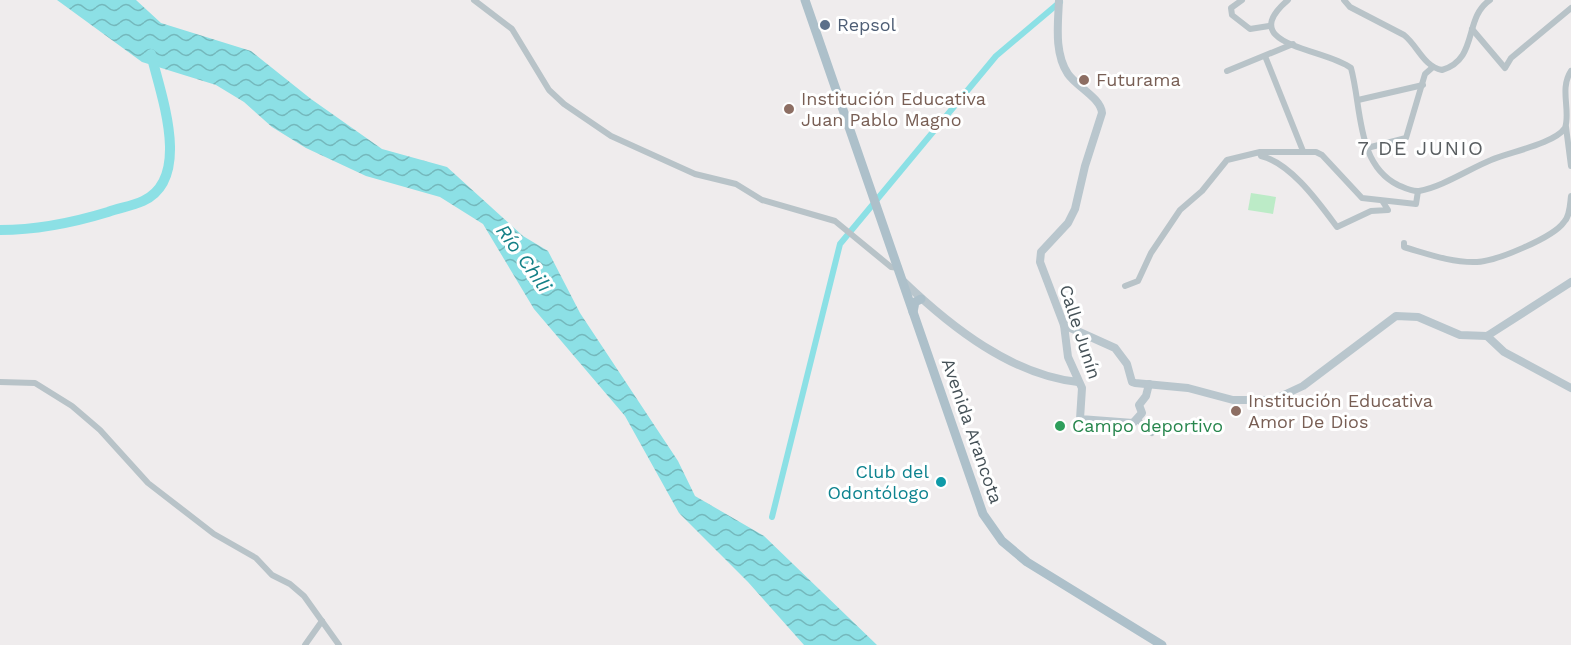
<svg xmlns="http://www.w3.org/2000/svg" width="1571" height="645" viewBox="0 0 1571 645" font-family="'Work Sans',sans-serif">
<defs>
<pattern id="water-waves" width="16" height="10" patternUnits="userSpaceOnUse" patternTransform="scale(1.5)"><rect width="16" height="10" fill="#8ce0e5"/><path d="M0 5q4-4 8 0t8 0" fill="none" stroke="#74b8bc"/></pattern>
</defs>
<rect width="100%" height="100%" fill="#efeced"/>
<!-- green -->
<path fill="#bcebc7" d="M1251 193 1276 197 1273 214 1248 210Z"/>
<!-- water -->
<path fill="url(#water-waves)" d="M57 0H136L161 23 251 51 311 99 382 149 447 167 523 236 548 251 580 313 678 461 695 496 764 536 877 645H804L748 582 679 513 625 416 534 309 483 224 440 197 366 176 306 148 272 127 244 102 216 85 142 62Z"/>
<g fill="none" stroke-linecap="round" stroke-linejoin="round">
<!-- canal -->
<path stroke="#8ce0e5" stroke-width="6" d="M772 517 840 244 996 56 1060 2"/>
<!-- river -->
<path stroke="#8ce0e5" stroke-width="10" d="M0 230C38 230 72 223 108 212 119 208 132 206 143 201 193 178 160 93 151 54"/>
<!-- street -->
<g stroke="#b8c3c8" stroke-width="6">
<path d="M474 0 512 29 549 90 564 104 611 136 695 174 736 184 762 200 835 221 891 267 899 268"/>
<path d="M1242 0 1231 8 1232 15 1250 29 1269 26"/>
<path d="M1288 0C1234 46 1325 48 1351 68 1362 108 1356 164 1398 185 1405 188 1412 192 1419 191 1442 187 1469 169 1491 160 1509 152 1554 144 1565 128 1571 111 1559 89 1571 71"/>
<path d="M1344 0 1350 7 1404 35C1418 46 1423 66 1442 70 1479 59 1463 18 1490 0"/>
<path d="M1472 29 1505 68 1511 58 1571 8"/>
<path d="M1265 56 1303 151"/>
<path d="M1227 71 1293 44"/>
<path d="M1358 100 1423 85"/>
<path d="M1566 127 1571 166"/>
<path d="M1367 148 1406 138 1425 74 1433 67"/>
<path d="M1260 153 1261 156C1291 163 1319 203 1337 227L1371 211 1388 210 1383 202"/>
<path d="M1404 243V247C1428 254 1452 263 1477 262 1496 261 1553 238 1564 222 1570 216 1570 204 1571 196"/>
<path d="M1125 286 1138 281 1151 253 1180 210 1202 191 1227 160 1260 152H1316L1322 155 1362 198 1416 204 1418 191"/>
<path d="M0 382 35 383 72 406 100 430 148 483 214 534 256 558 272 575 290 584 304 596 339 645"/>
<path d="M1138 420 1152 433"/>
<path d="M305 645 322 621"/>
</g>
<!-- secondary -->
<g stroke="#b9c6cd" stroke-width="8">
<path d="M1059 0C1058 24 1054 53 1068 74 1077 87 1101 98 1102 113L1085 166 1075 209 1068 223 1041 252 1040 262 1064 325 1068 357 1082 388 1080 419 1133 423 1142 413 1139 405 1146 396 1149 384"/>
<path d="M904 282C951 327 1012 375 1078 382"/>
<path d="M1064 325 1115 348 1127 364 1132 382 1135 383 1188 388 1233 400H1273L1303 386 1396 316 1418 317 1460 335 1487 336 1571 282"/>
<path d="M1487 336 1504 352 1571 388"/>
</g>
<!-- primary -->
<g stroke="#adc0ca" stroke-width="9">
<path d="M805 0 983 514 1002 541 1027 562 1162 645"/>
<path d="M913 312 915 302 921 299"/>
</g>
</g>
<!-- markers -->
<circle fill="#5c6f8a" stroke="#fff" stroke-width="2" cx="825" cy="25" r="6"/>
<g fill="#8d6e63" stroke="#fff" stroke-width="2">
<circle cx="1084" cy="80" r="6"/>
<circle cx="789" cy="109" r="6"/>
<circle cx="1236" cy="411" r="6"/>
</g>
<circle fill="#2e9e5b" stroke="#fff" stroke-width="2" cx="1060" cy="426" r="6"/>
<circle fill="#0f9aa8" stroke="#fff" stroke-width="2" cx="941" cy="482" r="6"/>
<g text-anchor="middle" stroke-width="6" stroke-linejoin="round" paint-order="stroke">
<!-- service labels -->
<g font-size="18" fill="#4e5e75" stroke="#fff" text-anchor="start">
<text x="837" y="31">Repsol</text>
</g>
<!-- education labels -->
<g font-size="18" fill="#785e54" stroke="#fff" text-anchor="start">
<text x="1096" y="86">Futurama</text>
<text x="801" y="105">Institución Educativa<tspan x="801" dy="21">Juan Pablo Magno</tspan></text>
<text x="1248" y="407">Institución Educativa<tspan x="1248" dy="21">Amor De Dios</tspan></text>
</g>
<!-- street labels -->
<g font-size="18" fill="#465258" stroke="#fff">
<text transform="translate(1080 332) rotate(72)" y="6">Calle Junín</text>
<text transform="translate(972 431) rotate(71)" y="6">Avenida Arancota</text>
</g>
<!-- leisure labels -->
<g font-size="18" fill="#27864d" stroke="#fff" text-anchor="start">
<text x="1072" y="432">Campo deportivo</text>
</g>
<!-- culture labels -->
<g font-size="18" fill="#0d838f" stroke="#fff" text-anchor="end">
<text x="929" y="478">Club del<tspan x="929" dy="21">Odontólogo</tspan></text>
</g>
<!-- neighbourhood labels -->
<g font-size="20" letter-spacing="1.5" fill="#595e61" stroke="#fff">
<text x="1421" y="155">7 DE JUNIO</text>
</g>
<!-- water labels -->
<g font-size="20" font-style="italic" fill="#148087" stroke="#fff">
<text transform="translate(524 258) rotate(54)" y="7">Río Chili</text>
</g>
</g>
</svg>
